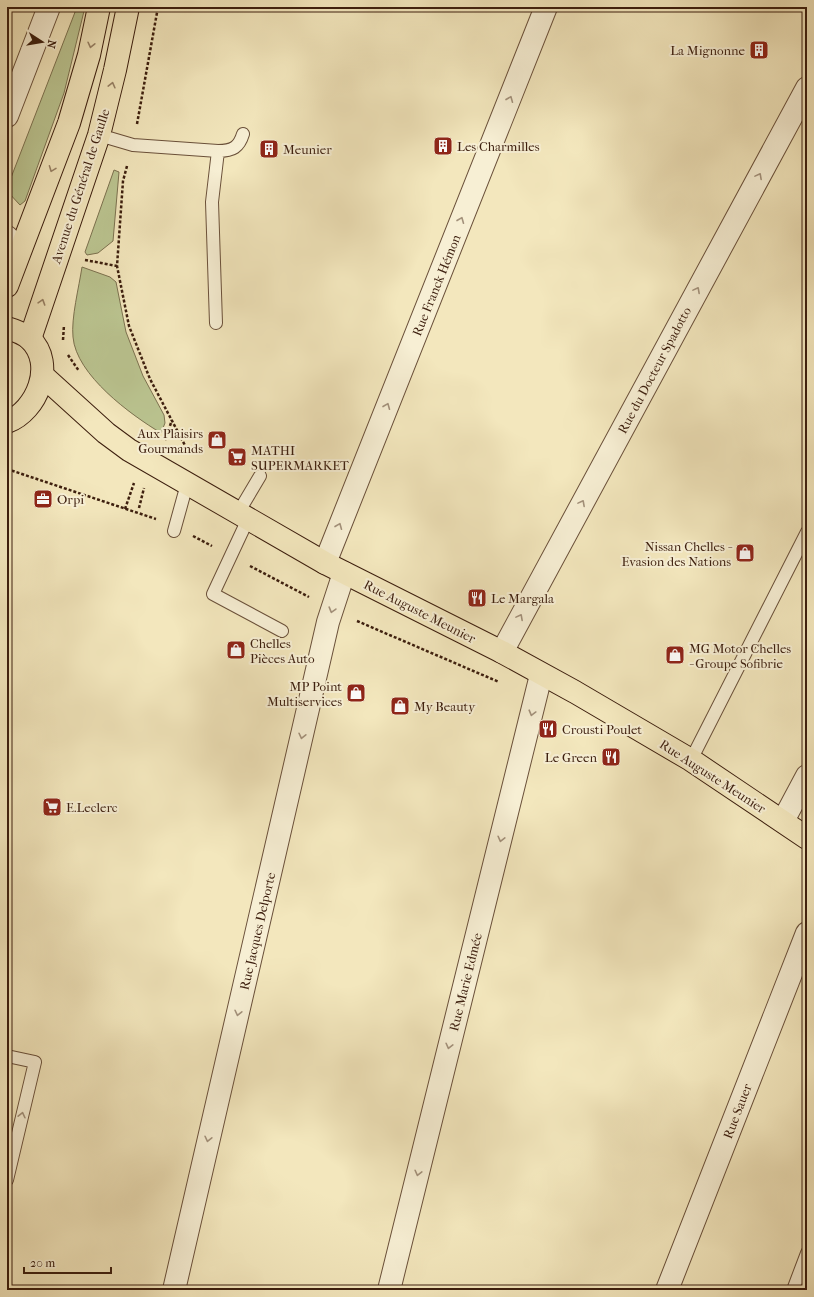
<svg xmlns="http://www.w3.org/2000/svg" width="814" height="1297" viewBox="0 0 814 1297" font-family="'IM FELL French Canon',serif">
<rect width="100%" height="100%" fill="#f3e7bd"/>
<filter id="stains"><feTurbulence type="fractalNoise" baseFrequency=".005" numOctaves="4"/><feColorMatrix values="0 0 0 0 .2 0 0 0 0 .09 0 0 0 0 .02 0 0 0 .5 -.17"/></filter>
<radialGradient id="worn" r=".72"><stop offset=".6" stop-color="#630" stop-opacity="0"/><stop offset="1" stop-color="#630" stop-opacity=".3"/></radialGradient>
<!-- green -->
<g fill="#bbc591" stroke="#7c7250">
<path d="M77 7H85L64 93 25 201 20 205 7 191V188Z"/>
<path d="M114 170 119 172 113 241 98 253 87 255 85 252Z"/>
<path d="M82 267 110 277 116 282 126 332 143 376 164 415 165 423 161 433C131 415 76 375 73 337 71 318 79 287 82 267Z"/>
</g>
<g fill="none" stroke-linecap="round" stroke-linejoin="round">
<defs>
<g id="lane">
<path d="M99 135 133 145 218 151"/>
<path d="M216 323 212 202 218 151C233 151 239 147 243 134"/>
<path d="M238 513 260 476"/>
<path d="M248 519 213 594 282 631"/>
<path d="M174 531 187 484"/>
<path d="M691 760 807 532"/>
<path d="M7 1056 35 1062 7 1180"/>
<path d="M793 1290 807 1253"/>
</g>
<g id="street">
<path d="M7 116 49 7"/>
<path d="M7 237 20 250"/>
<path d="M325 563 546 7"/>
<path d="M502 652 807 88"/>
<path d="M783 821 807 776"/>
<path d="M174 1290 328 622 344 573"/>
<path d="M389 1290 541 675"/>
<path d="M667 1290 807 933"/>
</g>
<g id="primary">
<path d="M7 286 69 123 89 55 99 7"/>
<path d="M7 328C14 330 24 334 30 339 56 364 37 411 7 422"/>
<path d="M30 339 99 135 115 70 128 7"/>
<path d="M42 375 106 433 129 450 325 563 502 652 575 692 691 760 807 838"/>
</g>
</defs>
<!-- lane casing -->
<use href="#lane" stroke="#6a503a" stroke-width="14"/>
<!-- street casing -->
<use href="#street" stroke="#6a503a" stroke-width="24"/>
<!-- primary casing -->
<use href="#primary" stroke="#3c1e0e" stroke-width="24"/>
<!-- path -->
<g stroke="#3c1e0e" stroke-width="2.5" stroke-dasharray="3 2" stroke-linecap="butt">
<path d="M137 124 158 7"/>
<path d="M127 166 123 181 117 266 129 326 150 379 189 453"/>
<path d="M85 260 117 266"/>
<path d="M63 340 64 325"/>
<path d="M68 355 79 371"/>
<path d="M165 440 172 420"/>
<path d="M7 469 156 519"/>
<path d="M139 508 144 488"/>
<path d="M125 509 134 483"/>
<path d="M193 536 212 546"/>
<path d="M250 566 309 597"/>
<path d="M357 621 499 682"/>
</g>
<!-- lane -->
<use href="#lane" stroke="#f7efd4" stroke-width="12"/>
<!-- street -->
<use href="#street" stroke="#f7efd4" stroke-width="22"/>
<!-- primary -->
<use href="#primary" stroke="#f3e7bd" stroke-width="22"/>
</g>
<!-- one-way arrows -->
<defs><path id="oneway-chevron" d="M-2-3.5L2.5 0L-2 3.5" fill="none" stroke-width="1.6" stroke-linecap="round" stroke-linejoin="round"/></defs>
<g stroke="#988266">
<use href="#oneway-chevron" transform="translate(91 45) rotate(103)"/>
<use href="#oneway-chevron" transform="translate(112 85) rotate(-76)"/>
<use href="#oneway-chevron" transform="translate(52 169) rotate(111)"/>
<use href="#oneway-chevron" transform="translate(42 302) rotate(-72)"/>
</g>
<g stroke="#a3917b">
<use href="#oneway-chevron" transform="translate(510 99) rotate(-68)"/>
<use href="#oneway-chevron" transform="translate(759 176) rotate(-62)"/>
<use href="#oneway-chevron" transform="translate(461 220) rotate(-68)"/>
<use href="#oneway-chevron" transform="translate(697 290) rotate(-62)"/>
<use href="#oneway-chevron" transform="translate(387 406) rotate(-68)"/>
<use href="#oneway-chevron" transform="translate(582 503) rotate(-62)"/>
<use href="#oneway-chevron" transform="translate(339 526) rotate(-68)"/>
<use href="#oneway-chevron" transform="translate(332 610) rotate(106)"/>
<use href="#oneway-chevron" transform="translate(520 617) rotate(-62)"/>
<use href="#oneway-chevron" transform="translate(532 713) rotate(105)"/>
<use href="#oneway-chevron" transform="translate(302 736) rotate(103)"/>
<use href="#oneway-chevron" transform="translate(501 839) rotate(104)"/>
<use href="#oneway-chevron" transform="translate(238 1013) rotate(103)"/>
<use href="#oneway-chevron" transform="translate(449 1046) rotate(104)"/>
<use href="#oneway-chevron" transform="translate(22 1115) rotate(-77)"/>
<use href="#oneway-chevron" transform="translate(208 1139) rotate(103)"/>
<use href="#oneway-chevron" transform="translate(418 1173) rotate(104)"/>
</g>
<!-- icons -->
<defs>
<symbol id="building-square" viewBox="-11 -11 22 22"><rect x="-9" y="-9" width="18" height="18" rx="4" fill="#8f2418" stroke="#f7efd4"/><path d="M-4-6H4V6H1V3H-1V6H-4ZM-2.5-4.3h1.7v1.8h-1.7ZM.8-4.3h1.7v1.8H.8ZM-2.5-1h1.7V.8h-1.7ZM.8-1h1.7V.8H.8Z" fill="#fff"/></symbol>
<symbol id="shop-square" viewBox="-11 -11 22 22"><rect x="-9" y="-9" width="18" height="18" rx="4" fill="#8f2418" stroke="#f7efd4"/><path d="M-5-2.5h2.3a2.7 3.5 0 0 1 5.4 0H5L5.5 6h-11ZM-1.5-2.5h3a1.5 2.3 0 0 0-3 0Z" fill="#fff"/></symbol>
<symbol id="supermarket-square" viewBox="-11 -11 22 22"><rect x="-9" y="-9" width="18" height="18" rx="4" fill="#8f2418" stroke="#f7efd4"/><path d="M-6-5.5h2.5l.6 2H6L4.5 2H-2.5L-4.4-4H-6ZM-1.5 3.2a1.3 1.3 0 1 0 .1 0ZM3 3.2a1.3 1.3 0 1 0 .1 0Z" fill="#fff"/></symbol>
<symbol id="office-square" viewBox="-11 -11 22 22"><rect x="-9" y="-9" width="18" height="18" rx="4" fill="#8f2418" stroke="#f7efd4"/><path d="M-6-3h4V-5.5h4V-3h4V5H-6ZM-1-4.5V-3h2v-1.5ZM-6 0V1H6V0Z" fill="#fff"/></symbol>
<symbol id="restaurant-square" viewBox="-11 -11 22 22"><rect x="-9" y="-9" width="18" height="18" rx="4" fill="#8f2418" stroke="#f7efd4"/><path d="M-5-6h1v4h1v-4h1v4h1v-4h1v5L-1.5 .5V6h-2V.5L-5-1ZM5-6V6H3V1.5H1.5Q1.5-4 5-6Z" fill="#fff"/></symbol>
</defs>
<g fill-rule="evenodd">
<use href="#building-square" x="748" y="39" width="22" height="22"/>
<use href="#building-square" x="432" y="135" width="22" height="22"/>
<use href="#building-square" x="258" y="138" width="22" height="22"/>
<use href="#shop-square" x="206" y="429" width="22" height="22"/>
<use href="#supermarket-square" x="226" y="446" width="22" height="22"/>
<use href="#office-square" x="32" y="488" width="22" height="22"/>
<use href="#shop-square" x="734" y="542" width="22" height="22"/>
<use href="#restaurant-square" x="466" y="587" width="22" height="22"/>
<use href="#shop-square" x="225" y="639" width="22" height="22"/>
<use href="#shop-square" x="664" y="644" width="22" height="22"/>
<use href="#shop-square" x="345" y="682" width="22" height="22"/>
<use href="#shop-square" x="389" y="695" width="22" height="22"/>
<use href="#restaurant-square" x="537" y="718" width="22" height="22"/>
<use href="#restaurant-square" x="600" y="746" width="22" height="22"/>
<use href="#supermarket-square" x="41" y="796" width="22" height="22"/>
</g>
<g text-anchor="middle" stroke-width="4" stroke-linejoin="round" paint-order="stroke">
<!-- poi labels -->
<g font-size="13" fill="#3c1e0e" stroke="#f7efd4" text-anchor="start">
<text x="745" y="55" text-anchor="end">La Mignonne</text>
<text x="457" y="151">Les Charmilles</text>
<text x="283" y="154">Meunier</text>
<text x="203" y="438" text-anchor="end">Aux Plaisirs<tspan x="203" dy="15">Gourmands</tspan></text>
<text x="251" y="455">MATHI<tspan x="251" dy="15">SUPERMARKET</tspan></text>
<text x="57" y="504">Orpi</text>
<text x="731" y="551" text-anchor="end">Nissan Chelles -<tspan x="731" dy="15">Evasion des Nations</tspan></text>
<text x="491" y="603">Le Margala</text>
<text x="250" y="648">Chelles<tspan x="250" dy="15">Pièces Auto</tspan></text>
<text x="689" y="653">MG Motor Chelles<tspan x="689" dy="15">- Groupe Sofibrie</tspan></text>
<text x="342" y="691" text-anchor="end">MP Point<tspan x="342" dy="15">Multiservices</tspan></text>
<text x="414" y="711">My Beauty</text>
<text x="562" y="734">Crousti Poulet</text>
<text x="597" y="762" text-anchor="end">Le Green</text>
<text x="66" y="812">E.Leclerc</text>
</g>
<!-- street labels -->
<g font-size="13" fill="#3c1e0e" stroke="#f7efd4">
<text transform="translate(80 186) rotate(-72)" y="5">Avenue du Général de Gaulle</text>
<text transform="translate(436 285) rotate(-68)" y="5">Rue Franck Hémon</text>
<text transform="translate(654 370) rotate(-62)" y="5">Rue du Docteur Spadotto</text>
<text transform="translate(420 611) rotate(27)" y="5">Rue Auguste Meunier</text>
<text transform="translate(713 776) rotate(33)" y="5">Rue Auguste Meunier</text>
<text transform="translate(257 931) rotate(-77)" y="5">Rue Jacques Delporte</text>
<text transform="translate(465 982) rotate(-76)" y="5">Rue Marie Edmée</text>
<text transform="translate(737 1111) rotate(-69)" y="5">Rue Sauer</text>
</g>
</g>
<!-- margin -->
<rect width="814" height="1297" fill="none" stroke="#f3e7bd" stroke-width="24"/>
<rect x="8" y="8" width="798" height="1281" fill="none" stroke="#3c1e0e" stroke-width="2"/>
<rect x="12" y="12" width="790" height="1273" fill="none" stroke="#3c1e0e"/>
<!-- north arrow -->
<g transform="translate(42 42) rotate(102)" stroke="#f7efd4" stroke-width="3" paint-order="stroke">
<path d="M0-3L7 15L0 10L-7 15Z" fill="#3c1e0e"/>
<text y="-6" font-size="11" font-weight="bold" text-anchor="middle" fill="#3c1e0e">N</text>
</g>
<!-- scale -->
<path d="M24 1267v6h87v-6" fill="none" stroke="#3c1e0e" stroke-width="2"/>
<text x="30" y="1267" font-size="12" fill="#3c1e0e" stroke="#f7efd4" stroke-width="3" paint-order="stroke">20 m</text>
<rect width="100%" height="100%" filter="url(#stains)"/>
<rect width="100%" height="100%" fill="url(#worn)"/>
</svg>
